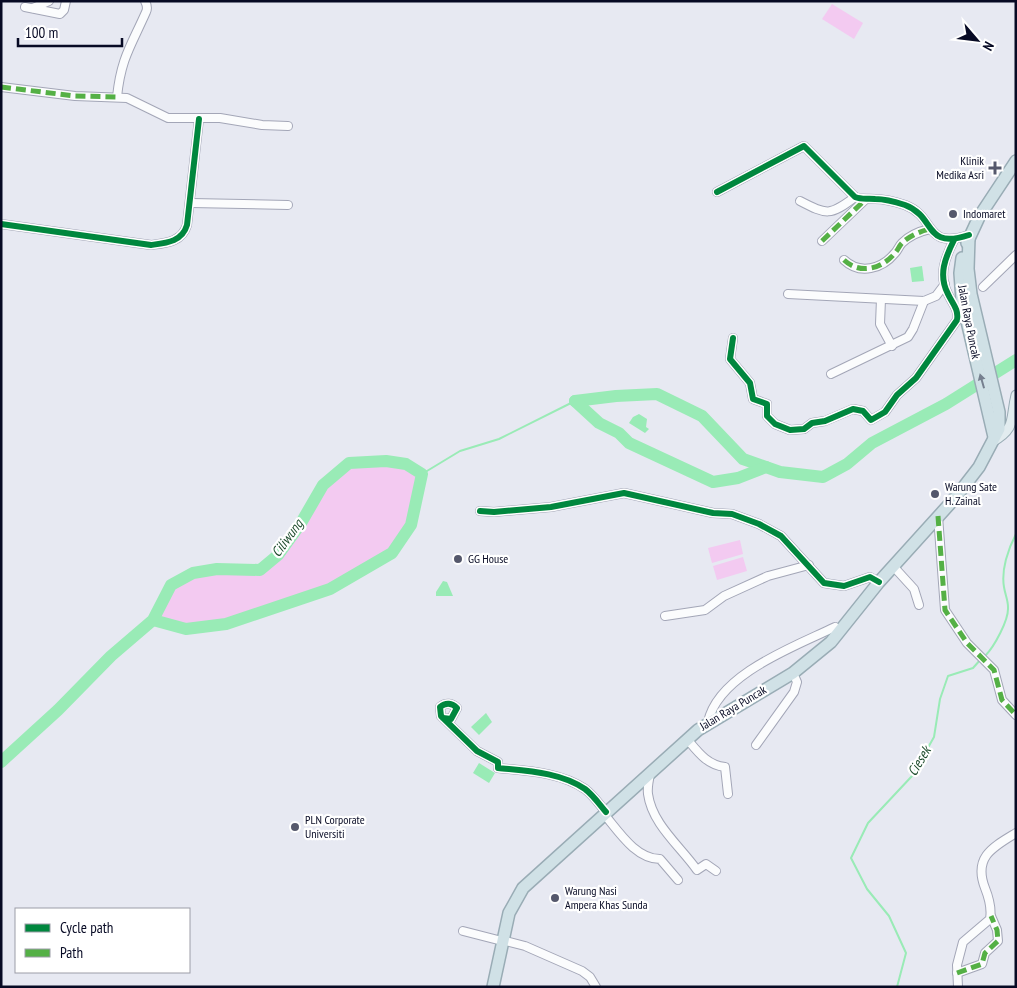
<svg xmlns="http://www.w3.org/2000/svg" width="1017" height="988" viewBox="0 0 1017 988" font-family="'PT Sans Narrow',sans-serif">
<rect width="100%" height="100%" fill="#e7e9f2"/>
<!-- green -->
<g fill="#f3caf1">
<path d="M832 4 863 23 854 39 822 19Z"/>
<path d="M386 461 406 464 422 474 411 525 392 553 330 589 226 624 186 629 153 620C158 610 163 595 171 586 189 565 235 570 260 570L278 555 301 523 323 485 349 463Z"/>
<path d="M740 540 743 554 712 563 708 548Z"/>
<path d="M743 557 747 571 717 580 713 566Z"/>
</g>
<!-- water -->
<g fill="#99ebb6">
<path d="M922 266 924 281 912 282 910 268Z"/>
<path d="M639 414 647 419 646 427 649 429 645 433 629 423 633 417Z"/>
<path d="M443 581 447 582 453 596H436V592Z"/>
<path d="M486 713 492 722 479 735 471 727Z"/>
<path d="M479 763 495 773 489 783 473 773Z"/>
</g>
<g fill="none" stroke-linecap="round" stroke-linejoin="round">
<!-- stream -->
<g stroke="#99ebb6" stroke-width="2">
<path d="M422 474 460 451 499 439 575 401"/>
<path d="M985 656C994 647 1009 620 1008 607 1008 600 1005 594 1004 587 1001 570 1008 549 1016 534"/>
<path d="M897 987 906 953 889 916 867 889 851 858 868 823 912 776 934 737 940 699 948 676 973 668 981 659"/>
</g>
<!-- river -->
<g stroke="#99ebb6" stroke-width="12">
<path d="M575 401 616 396 657 394 702 416 743 459 780 472 823 477 847 464 872 443 946 404 1016 360"/>
<path d="M575 401 599 423 619 433 629 443 713 482 738 478 766 467"/>
<path d="M1 762 58 710 111 656 153 620 171 585 193 573 217 569 260 570 278 555 301 523 323 485 349 463 386 461 406 464 422 474 411 525 392 553 330 589 226 624 186 629 153 620"/>
</g>
<defs>
<g id="minor">
<path d="M25 7 60 14 64 10 66 1"/>
<path d="M33 8 49 1"/>
<path d="M1 87 75 96 127 98 168 118H220L262 125 288 126"/>
<path d="M117 97C121 58 131 46 146 12 148 8 147 5 145 1"/>
<path d="M717 192 804 146 855 197C862 200 868 198 875 199 884 199 896 202 905 205 937 217 923 250 969 235"/>
<path d="M800 201C827 215 830 216 855 197"/>
<path d="M191 203 288 205"/>
<path d="M1 224 151 245C166 243 182 242 187 225L199 119"/>
<path d="M822 241 866 199"/>
<path d="M844 260C860 275 882 269 895 253 898 250 899 246 902 243 909 236 921 231 930 229"/>
<path d="M983 287 1016 255"/>
<path d="M788 294 924 301 936 296 945 284"/>
<path d="M881 299 880 324 892 346"/>
<path d="M733 338 730 359 750 383 753 399 767 404V416L775 424 790 430 804 429 812 423 825 421 853 409 863 411 871 420 885 412 897 395 916 378 957 320C959 309 952 303 948 294 938 275 945 258 954 240"/>
<path d="M831 374 908 337 913 329 924 301"/>
<path d="M480 511 494 512 551 507 624 493 713 513 732 514 759 524 781 536 824 583 844 586 870 577 879 582"/>
<path d="M938 516 945 610 967 643 994 670 1002 700 1016 715"/>
<path d="M893 566 914 589 919 605"/>
<path d="M665 616 705 610 724 596 768 576 809 565"/>
<path d="M443 718 451 719 457 708C452 703 446 702 440 707L441 716 477 751 498 762V768C527 771 560 772 585 789 593 795 600 805 606 812"/>
<path d="M708 722C718 674 796 646 835 627"/>
<path d="M687 739C698 752 707 765 725 767L728 794"/>
<path d="M756 745 794 692 797 682 793 673"/>
<path d="M650 774C649 780 647 787 648 794 652 824 680 846 697 870L706 864 716 871"/>
<path d="M604 814C619 832 636 859 660 859L678 880"/>
<path d="M463 931 502 941"/>
<path d="M502 940 525 946 582 971 590 977 596 987"/>
<path d="M957 973 982 964 985 953 998 941 997 930 991 916"/>
<path d="M958 987 957 965 963 942 990 919C992 908 989 898 985 888 973 857 993 847 1016 833"/>
</g>
<path id="major" d="M992 442C1017 428 1010 419 1016 395"/>
<g id="highway">
<path d="M967 243 979 217 1016 161"/>
<path d="M962 258 960 273 962 300 994 437"/>
<path d="M493 987 509 913 523 888 698 730 793 673 831 642 879 582 955 498 979 467 999 429V412L971 294 968 269 969 237"/>
</g>
</defs>
<!-- minor casing -->
<use href="#minor" stroke="#a3a6b7" stroke-width="10"/>
<!-- major casing -->
<use href="#major" stroke="#99acb5" stroke-width="11"/>
<!-- highway casing -->
<use href="#highway" stroke="#99acb5" stroke-width="14"/>
<!-- minor -->
<use href="#minor" stroke="#fbfcfd" stroke-width="8"/>
<!-- major -->
<use href="#major" stroke="#e2ecef" stroke-width="9"/>
<!-- highway -->
<use href="#highway" stroke="#d0e1e6" stroke-width="11"/>
<!-- quiet -->
<g stroke="#54b045" stroke-width="5" stroke-dasharray="10 5" stroke-linecap="butt">
<path d="M1 87 75 96 117 97"/>
<path d="M822 241 866 199"/>
<path d="M844 260C860 275 882 269 895 253 898 250 899 246 902 243 909 236 921 231 930 229"/>
<path d="M938 516 945 610 967 643 994 670 1002 700 1016 715"/>
<path d="M957 973 982 964 985 953 998 941 997 930 991 916"/>
</g>
<defs>
<g id="cycleway">
<path d="M717 192 804 146 855 197C862 200 868 198 875 199 884 199 896 202 905 205 937 217 923 250 969 235"/>
<path d="M1 224 151 245C166 243 182 242 187 225L199 119"/>
<path d="M733 338 730 359 750 383 753 399 767 404V416L775 424 790 430 804 429 812 423 825 421 853 409 863 411 871 420 885 412 897 395 916 378 957 320C959 309 952 303 948 294 938 275 945 258 954 240"/>
<path d="M480 511 494 512 551 507 624 493 713 513 732 514 759 524 781 536 824 583 844 586 870 577 879 582"/>
<path d="M443 718 451 719 457 708C452 703 446 702 440 707L441 716 477 751 498 762V768C527 771 560 772 585 789 593 795 600 805 606 812"/>
</g>
</defs>
<!-- cycleway casing -->
<use href="#cycleway" stroke="#fff" stroke-width="9"/>
<!-- cycleway -->
<use href="#cycleway" stroke="#00873e" stroke-width="6"/>
</g>
<!-- one-way arrows -->
<defs><path id="oneway-solid" d="M-6-.8H1V-3.2L6.5 0L1 3.2V.8H-6Z" transform="scale(1.25)"/></defs>
<use fill="#76808f" href="#oneway-solid" transform="translate(982 381) rotate(-106)"/>
<!-- markers -->
<g fill="#55586c" stroke="#fff" stroke-width="2">
<path d="M992.5 160.5h5v5h5v5h-5v5h-5v-5h-5v-5h5z"/>
<circle cx="953" cy="214" r="5"/>
<circle cx="935" cy="494" r="5"/>
<circle cx="458" cy="559" r="5"/>
<circle cx="295" cy="827" r="5"/>
<circle cx="555" cy="898" r="5"/>
</g>
<g text-anchor="middle" stroke-width="4.5" stroke-linejoin="round" paint-order="stroke">
<!-- poi labels -->
<g font-size="12" fill="#070a24" stroke="#fff" text-anchor="start">
<text x="984" y="165" text-anchor="end">Klinik<tspan x="984" dy="14">Medika Asri</tspan></text>
<text x="963" y="218">Indomaret</text>
<text x="945" y="491">Warung Sate<tspan x="945" dy="14">H. Zainal</tspan></text>
<text x="468" y="563">GG House</text>
<text x="305" y="824">PLN Corporate<tspan x="305" dy="14">Universiti</tspan></text>
<text x="565" y="895">Warung Nasi<tspan x="565" dy="14">Ampera Khas Sunda</tspan></text>
</g>
<!-- street labels -->
<g font-size="12" fill="#070a24" stroke="#fff">
<text transform="translate(969 322) rotate(79)" y="4">Jalan Raya Puncak</text>
<text transform="translate(733 708) rotate(-31)" y="4">Jalan Raya Puncak</text>
</g>
<!-- water labels -->
<g font-size="14" font-style="italic" fill="#1e4c2d" stroke="#fff">
<text transform="translate(287 538) rotate(-54)" y="5">Ciliwung</text>
<text transform="translate(919 761) rotate(-59)" y="5">Ciesek</text>
</g>
</g>
<!-- border -->
<rect width="1017" height="988" fill="none" stroke="#070a24" stroke-width="5"/>
<!-- legend -->
<rect x="15" y="908" width="175" height="65" fill="#ffffff" stroke="#9c9da7"/>
<rect x="25" y="924" width="25" height="8" fill="#00873e" stroke="#9c9da7"/>
<text x="60" y="933" font-size="15" fill="#070a24">Cycle path</text>
<rect x="25" y="949" width="25" height="8" fill="#54b045" stroke="#9c9da7"/>
<text x="60" y="958" font-size="15" fill="#070a24">Path</text>
<!-- north arrow -->
<g transform="translate(977 40) rotate(118)" stroke="#ffffff" stroke-width="4" paint-order="stroke">
<path d="M0-4L9 19L0 12L-9 19Z" fill="#070a24"/>
<text y="-8" font-size="14" font-weight="bold" text-anchor="middle" fill="#070a24">N</text>
</g>
<!-- scale -->
<path d="M18 38v8h104v-8" fill="none" stroke="#070a24" stroke-width="2.5"/>
<text x="25" y="38" font-size="15" fill="#070a24" stroke="#ffffff" stroke-width="4" paint-order="stroke">100 m</text>
</svg>
